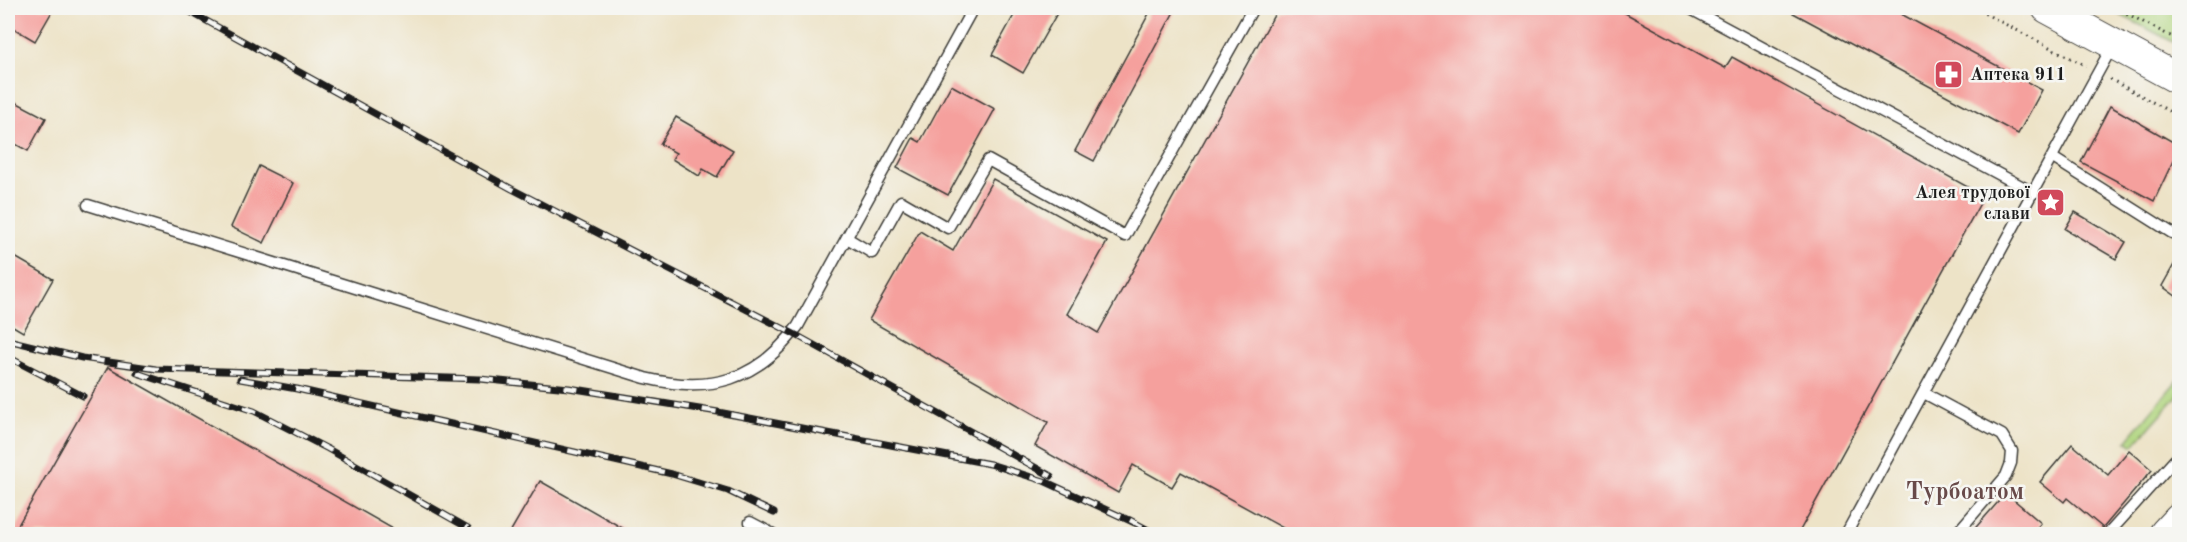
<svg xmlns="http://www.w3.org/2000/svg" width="2187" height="542" viewBox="0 0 2187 542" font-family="'Old Standard TT',serif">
<rect width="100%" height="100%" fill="#f6f6f2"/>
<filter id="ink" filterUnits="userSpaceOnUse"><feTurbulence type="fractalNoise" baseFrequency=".0167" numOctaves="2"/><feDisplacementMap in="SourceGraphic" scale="12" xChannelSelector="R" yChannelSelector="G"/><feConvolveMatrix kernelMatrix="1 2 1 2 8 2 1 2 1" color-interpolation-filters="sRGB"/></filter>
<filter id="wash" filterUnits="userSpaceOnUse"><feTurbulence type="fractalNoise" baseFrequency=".008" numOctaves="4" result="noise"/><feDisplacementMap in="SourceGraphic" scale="24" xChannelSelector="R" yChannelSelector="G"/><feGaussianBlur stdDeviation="1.35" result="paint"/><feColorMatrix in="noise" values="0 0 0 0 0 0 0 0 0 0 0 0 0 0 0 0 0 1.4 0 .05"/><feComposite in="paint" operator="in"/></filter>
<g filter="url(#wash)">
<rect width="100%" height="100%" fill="#ede3c7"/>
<!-- green -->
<g fill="#afd47d" stroke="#66784c" stroke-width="1.5">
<path d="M2107 8H2179V45Z"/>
<path d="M2179 378V394L2133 446 2126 441Z"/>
</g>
<g id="blocks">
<!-- building -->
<g fill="#f5a09d">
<path d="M8 8H54L35 41 8 25Z"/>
<path d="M1018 8H1060L1023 73 992 55Z"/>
<path d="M1152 8H1176L1094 161 1075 151Z"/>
<path d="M1278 8H1616L1725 68 1732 57 1984 196 1798 534H1294L1181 472 1172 487 1133 465 1118 493 1035 446 1048 422 869 320 920 231 953 251 993 179 1107 242 1067 314 1098 333Z"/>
<path d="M1784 8H1890L2042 90 2018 134Z"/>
<path d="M951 85 995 109 948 195 897 168 913 138 920 142Z"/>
<path d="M8 98 46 118 28 151 8 140Z"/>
<path d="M2110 106 2180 146 2154 201 2081 162Z"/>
<path d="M676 117 733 150 717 177 703 169 699 176 672 159 676 153 660 144Z"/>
<path d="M259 166 293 183 264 243 231 227Z"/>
<path d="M2075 212 2126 242 2116 259 2065 229Z"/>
<path d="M8 253 53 279 23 332 8 323Z"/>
<path d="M2180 254V299L2162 286Z"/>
<path d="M108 367 402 534H13Z"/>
<path d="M2072 444 2108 475 2129 450 2152 470 2103 528 2067 498 2064 502 2040 482Z"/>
<path d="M540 481 633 534H509Z"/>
<path d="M2006 493 2041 523 2032 534H1970Z"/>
</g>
</g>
</g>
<g filter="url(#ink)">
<use href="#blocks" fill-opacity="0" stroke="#3b3a36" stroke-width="1.5"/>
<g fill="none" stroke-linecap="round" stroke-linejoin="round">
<defs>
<g id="lane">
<path d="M1689 8 2034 193"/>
<path d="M2053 158 2172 233"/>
<path d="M88 205 645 378C710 394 757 381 798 326L973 8"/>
<path d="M847 238 872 253 901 201 948 228 988 160 1125 236 1253 8"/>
<path d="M1924 393 2002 435 2012 451 2011 463 2006 476 1956 534"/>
<path d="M750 522 773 534"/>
<path d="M1846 534 2113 45"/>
<path d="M2108 534 2180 454"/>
</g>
<path id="secondary" d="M2047 8 2180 80"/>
<path id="primary" d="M2166 534 2180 519"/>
</defs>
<!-- lane casing -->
<use href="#lane" stroke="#3b3a36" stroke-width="13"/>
<!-- secondary casing -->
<use href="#secondary" stroke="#3b3a36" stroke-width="32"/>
<!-- primary casing -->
<use href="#primary" stroke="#3b3a36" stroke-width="35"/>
<!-- path -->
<g stroke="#3b3a36" stroke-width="3" stroke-dasharray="1.5 4.5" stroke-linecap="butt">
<path d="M1974 8 2086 66"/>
<path d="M2116 8 2180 41"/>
<path d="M2110 79 2180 117"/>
<path d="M2174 496 2180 489"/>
</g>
<!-- lane -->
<use href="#lane" stroke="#fff" stroke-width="10"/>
<!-- secondary -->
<use href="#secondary" stroke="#fff" stroke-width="30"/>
<!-- primary -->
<use href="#primary" stroke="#fff" stroke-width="33"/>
<defs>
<g id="rail">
<path d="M183 8 512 189 796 335 1051 476"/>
<path d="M8 340 82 358 156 369 480 379 569 388 718 412 990 464 1044 481 1135 523"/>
<path d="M8 357 83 396"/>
<path d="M137 373 254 411 328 449 468 528"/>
<path d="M240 379 297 389 672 474 728 491 774 513"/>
<path d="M1130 520 1156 534"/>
</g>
</defs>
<!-- rail casing -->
<use href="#rail" stroke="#1c1c1c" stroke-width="7"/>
<!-- rail -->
<use href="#rail" stroke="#f6f6f2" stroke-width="4.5" stroke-dasharray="14" stroke-linecap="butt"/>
</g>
</g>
<!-- icons -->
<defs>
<symbol id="pharmacy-square" viewBox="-11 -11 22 22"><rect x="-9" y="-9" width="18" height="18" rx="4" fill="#d1495b" stroke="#f6f6f2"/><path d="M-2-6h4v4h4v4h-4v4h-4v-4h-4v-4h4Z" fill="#fff"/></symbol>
<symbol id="sight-square" viewBox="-11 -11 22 22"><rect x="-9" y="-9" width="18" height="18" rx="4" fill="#d1495b" stroke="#f6f6f2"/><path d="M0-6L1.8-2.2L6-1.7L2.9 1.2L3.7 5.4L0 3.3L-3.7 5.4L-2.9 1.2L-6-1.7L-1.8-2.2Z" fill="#fff"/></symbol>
</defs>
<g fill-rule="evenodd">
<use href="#pharmacy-square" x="1932" y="58" width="33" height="33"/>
<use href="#sight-square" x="2034" y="186" width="33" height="33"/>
</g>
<g text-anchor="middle" stroke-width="5" stroke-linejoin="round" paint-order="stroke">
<!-- poi labels -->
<g font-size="18" font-weight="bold" fill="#1c1c1c" stroke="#f6f6f2" text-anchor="start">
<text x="1970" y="80">Аптека 911</text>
<text x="2030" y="198" text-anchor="end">Алея трудової<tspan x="2030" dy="21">слави</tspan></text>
</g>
<!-- district labels -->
<g font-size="24" font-weight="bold" fill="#684a49" stroke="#f6f6f2">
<text x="1965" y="499">Турбоатом</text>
</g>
</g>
<!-- margin -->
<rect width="2187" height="542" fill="none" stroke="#f6f6f2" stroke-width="30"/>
</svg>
